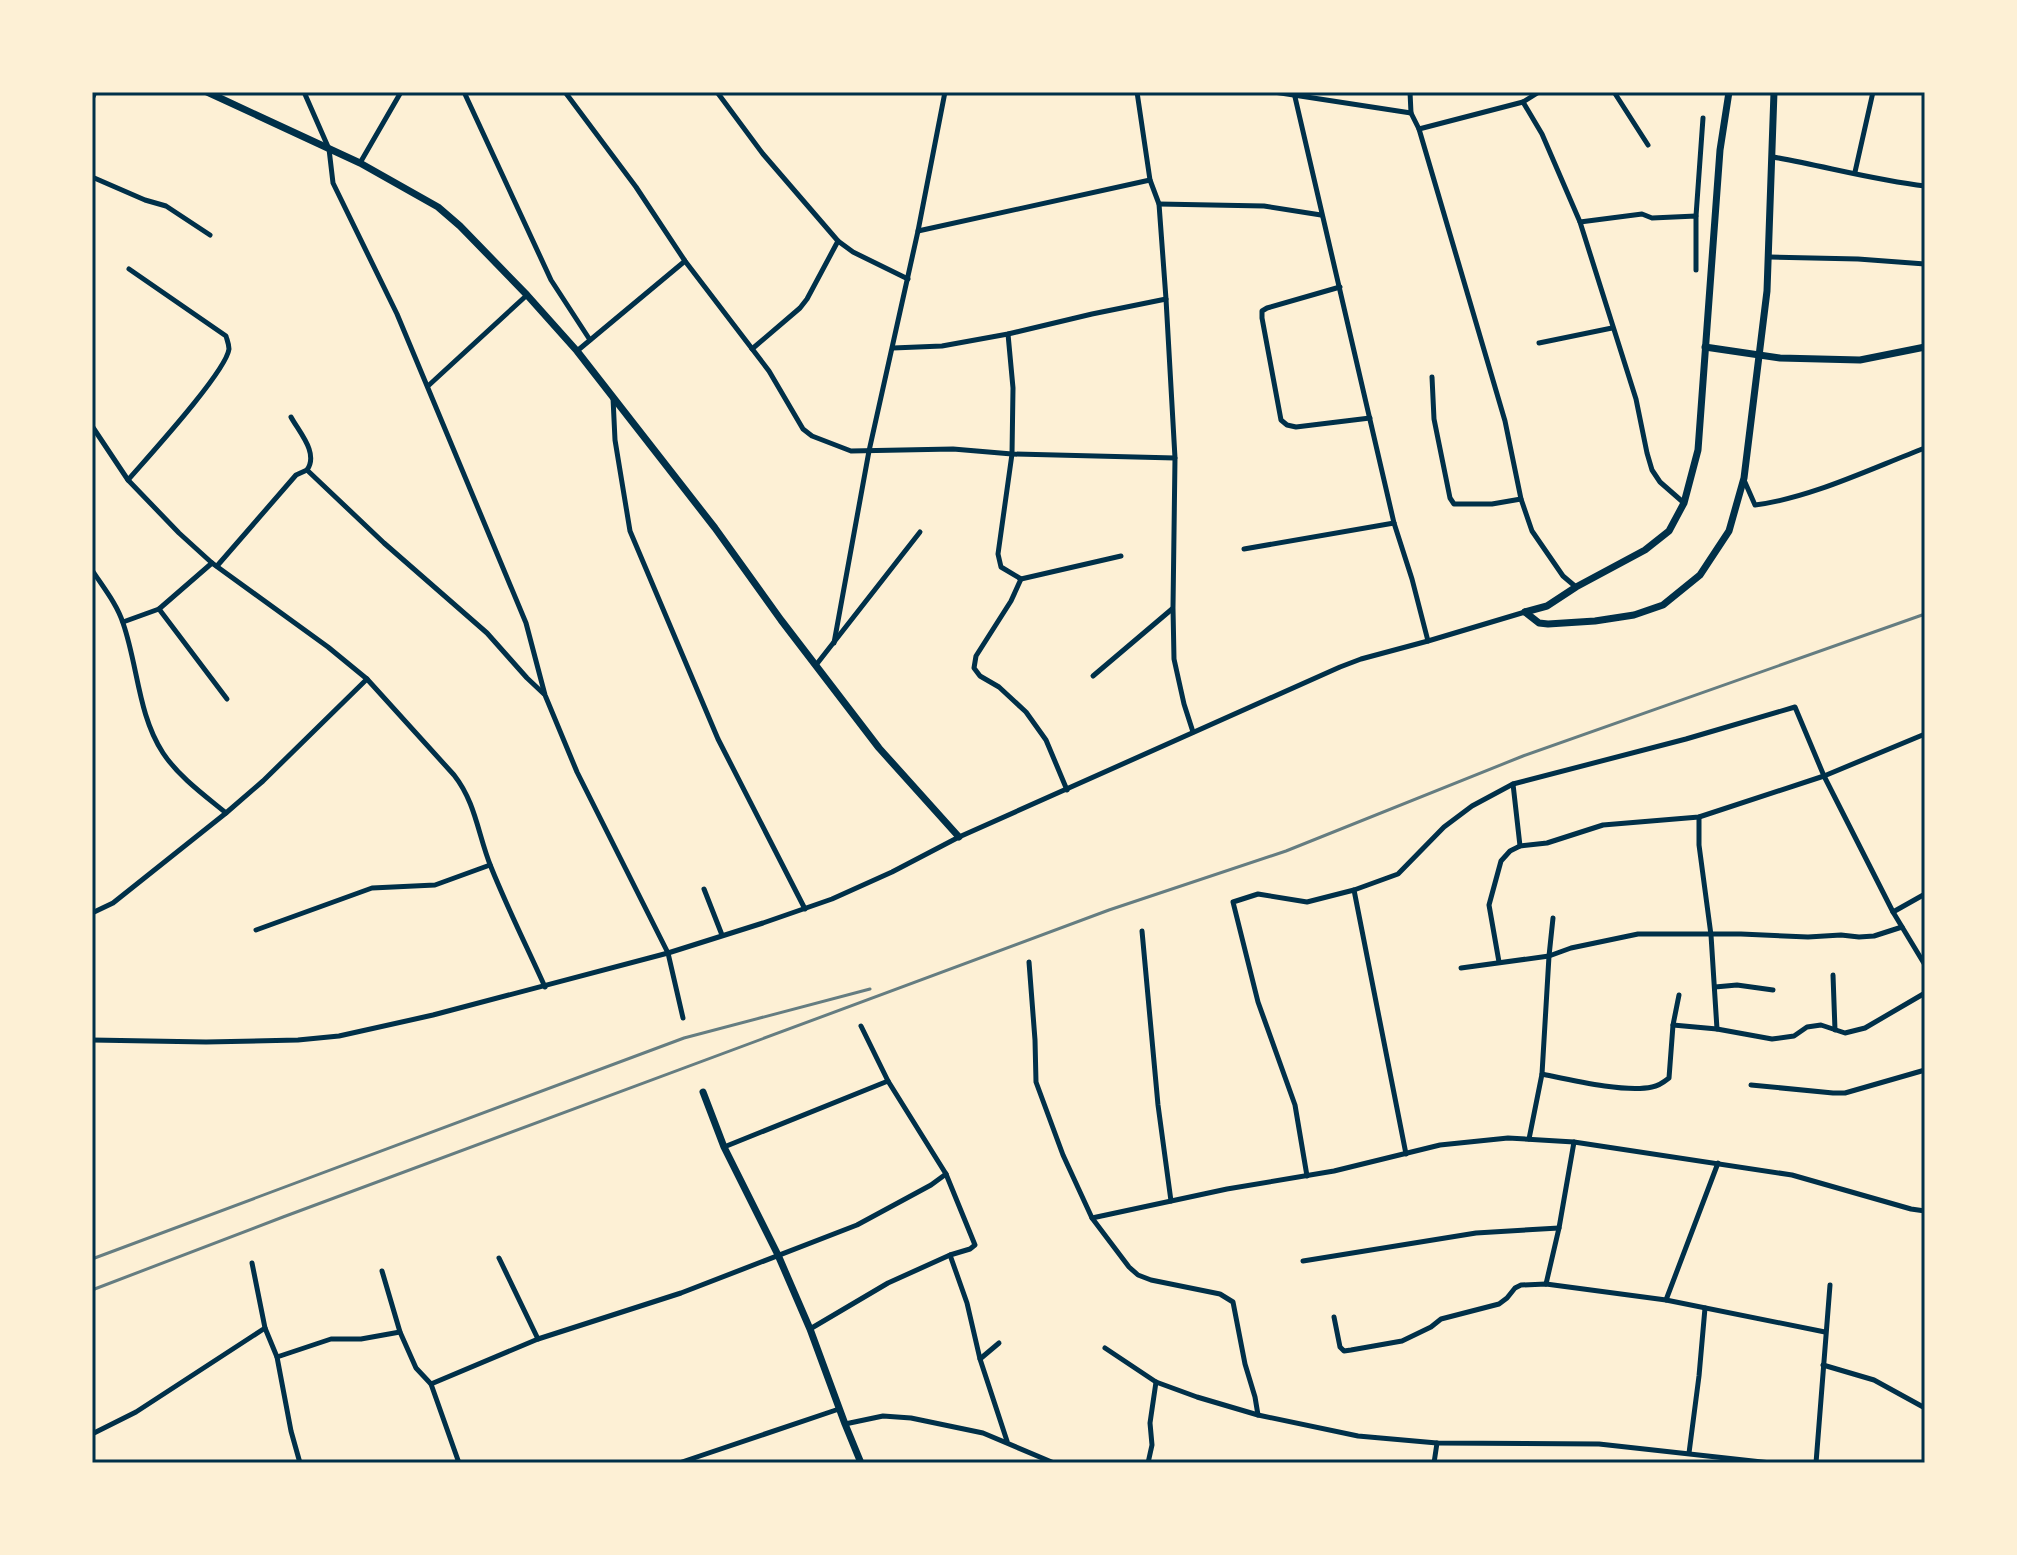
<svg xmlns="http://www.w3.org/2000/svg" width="2017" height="1555" viewBox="0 0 2017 1555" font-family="'Source Sans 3',sans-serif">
<rect width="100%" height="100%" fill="#fdf0d5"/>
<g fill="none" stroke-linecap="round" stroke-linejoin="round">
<!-- minor -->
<g stroke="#003049" stroke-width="5">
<path d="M304 92 329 149 333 183 397 314 526 623 545 695 577 772 668 953 683 1018"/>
<path d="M464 92 551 280 590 340"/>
<path d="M565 92 636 187 685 261 769 371 803 429 812 436 851 451 953 449 1012 454 1175 458"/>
<path d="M717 92 763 154 838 241 853 252 908 279"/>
<path d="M1137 92 1150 180 1159 204 1166 299 1175 458 1173 608 1174 659 1184 704 1193 732"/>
<path d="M1274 92 1411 113"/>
<path d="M1410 92 1411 113 1419 129 1505 421 1521 499 1532 531 1563 576 1576 587"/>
<path d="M1614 92 1648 145"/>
<path d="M1295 97 1394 523 1412 579 1428 641"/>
<path d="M92 99 95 92"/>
<path d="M1523 102 1542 134 1580 222 1636 399 1647 453 1652 470 1660 482 1684 503"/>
<path d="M1419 129 1523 102 1539 92"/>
<path d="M1773 157C1824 166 1874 180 1925 186"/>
<path d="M360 163 401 92"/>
<path d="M1855 172 1873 92"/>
<path d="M92 177 145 200 166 206 210 235"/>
<path d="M1159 204 1264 206 1321 215"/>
<path d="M1696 216 1703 118"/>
<path d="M1580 222 1642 214 1652 218 1696 216V270"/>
<path d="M918 231 1150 180"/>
<path d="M1770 257 1858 259 1925 264"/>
<path d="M1340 287 1267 308 1262 311V318L1281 420 1287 425 1296 427 1370 418"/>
<path d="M1008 334 1013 388 1012 454 998 554 1001 567 1021 579"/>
<path d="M1539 343 1612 328"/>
<path d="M893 348 942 346 1008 334 1092 314 1166 299"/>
<path d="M752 349 800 308 807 299 838 241"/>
<path d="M577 351 685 261"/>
<path d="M1432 377 1434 419 1450 498 1454 504H1492L1521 499"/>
<path d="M428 386 527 295"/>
<path d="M613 398 615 440 630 531 718 739 805 909"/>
<path d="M291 417C299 432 319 453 307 470L384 543 487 633 527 678 544 694"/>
<path d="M92 426 128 480 179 533 212 563 328 647 367 679 454 775C476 803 478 835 491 867 507 907 527 947 545 987"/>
<path d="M128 480C147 458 226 372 229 349 229 344 227 340 226 336L129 269"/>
<path d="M1744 480 1755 505C1811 498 1872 468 1925 448"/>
<path d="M1244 549 1394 523"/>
<path d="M217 566 296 475 307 470"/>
<path d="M92 570C103 587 117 604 123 623 138 666 138 715 163 753 179 777 204 795 226 813"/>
<path d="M159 609 227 699"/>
<path d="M123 622 159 609 212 563"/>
<path d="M834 643 869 451 918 231 945 92"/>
<path d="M816 665 920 532"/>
<path d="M1093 676 1172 609"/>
<path d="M1067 790 1046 740 1026 712 999 687 980 676 974 668 976 656 1011 601 1021 579 1121 556"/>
<path d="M1699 817V845L1711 935 1717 1029"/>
<path d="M1520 846 1513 784 1686 739 1795 707 1824 776 1893 912 1925 965"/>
<path d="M704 889 722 935"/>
<path d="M1354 890 1406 1154"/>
<path d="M1893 912 1925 894"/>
<path d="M92 913 113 903 226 813 263 781 367 679"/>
<path d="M256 930 372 888 435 885 490 865"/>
<path d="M1142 931 1158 1105 1171 1201"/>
<path d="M1029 962 1035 1040 1036 1082 1063 1155 1092 1218 1129 1267 1138 1275 1151 1280 1220 1294 1233 1302 1245 1364 1255 1397 1258 1415"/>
<path d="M1499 962 1489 905 1501 861 1510 851 1520 846 1547 843 1603 825 1699 817 1824 776 1925 734"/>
<path d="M1461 968 1549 956 1571 948 1638 934H1741L1808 937 1841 935 1859 937 1874 936 1902 927"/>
<path d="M1833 975 1835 1030"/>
<path d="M1715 987 1737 985 1773 990"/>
<path d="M1673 1025 1717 1029 1772 1039 1794 1036 1807 1027 1821 1025 1845 1033 1865 1028 1925 993"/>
<path d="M92 1040 206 1042 298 1040 339 1036 433 1015 668 953 763 923 832 899 892 872 959 837 1340 667 1361 659 1428 641 1525 612"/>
<path d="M1542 1074C1571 1080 1625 1093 1652 1087 1659 1086 1664 1082 1669 1078L1673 1025 1679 995"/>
<path d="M1751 1085 1833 1093H1845L1925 1070"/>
<path d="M1529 1139 1542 1074 1549 956 1553 918"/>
<path d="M724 1147 888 1081"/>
<path d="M1307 1176 1295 1105 1258 1002 1233 902 1258 894 1307 902 1354 890 1398 874 1444 827 1472 806 1513 784"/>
<path d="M1092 1218 1227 1189 1334 1171 1440 1145 1508 1138 1574 1142 1792 1175 1911 1209 1925 1211"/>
<path d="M950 1255 967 1303 980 1359 1007 1441"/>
<path d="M499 1258 538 1339"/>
<path d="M1303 1261 1476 1233 1559 1228"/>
<path d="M252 1263 265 1328 277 1357 291 1431 300 1463"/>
<path d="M382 1271 400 1332 416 1368 431 1384 459 1463"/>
<path d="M1546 1284 1559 1228 1574 1142"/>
<path d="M1666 1300 1718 1163"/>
<path d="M1334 1317 1340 1347 1344 1351 1351 1350 1402 1341 1431 1327 1441 1319 1499 1304 1507 1298 1515 1288 1521 1285 1546 1284 1666 1300 1825 1332"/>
<path d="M810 1329 888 1283 950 1255 970 1249 975 1245 946 1174 888 1081 861 1026"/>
<path d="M1105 1348 1156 1382 1197 1397 1258 1415 1358 1436 1437 1443 1599 1444 1771 1463"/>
<path d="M277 1357 331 1339H361L400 1332"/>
<path d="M980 1359 999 1343"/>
<path d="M1823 1365 1874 1380 1925 1408"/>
<path d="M431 1384 538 1339 681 1293 857 1225 931 1185 946 1174"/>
<path d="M845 1424 883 1416 911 1418 983 1433 1054 1463"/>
<path d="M92 1434 136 1412 265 1328"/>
<path d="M1689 1453 1699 1376 1705 1308"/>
<path d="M679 1463 839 1409"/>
<path d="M1148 1463 1152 1445 1150 1423 1156 1382"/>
<path d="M1434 1463 1437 1443"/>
<path d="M1816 1463 1830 1285"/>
</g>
<!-- secondary -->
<g stroke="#003049" stroke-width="7">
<path d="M207 92 360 163 438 207 460 226 527 295 577 351 715 528 781 620 879 748 959 837"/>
<path d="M1705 347 1780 358 1860 360 1925 347"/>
<path d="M1525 612 1539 623 1548 624 1595 621 1634 615 1663 605 1700 575 1729 531 1744 478 1767 291 1774 92"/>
<path d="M1525 612 1547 606 1576 587 1645 550 1669 531 1684 503 1698 450 1720 150 1729 92"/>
<path d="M703 1092 724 1147 778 1255 810 1329 845 1424 861 1463"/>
</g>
<!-- rail -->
<g stroke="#657d81" stroke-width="3">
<path d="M92 1259 684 1038 870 989"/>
<path d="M92 1290 283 1217 1109 910 1286 851 1523 756 1925 614"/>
</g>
</g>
<!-- border -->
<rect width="2017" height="1555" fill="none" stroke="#fdf0d5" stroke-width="188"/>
<rect x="94" y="94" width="1829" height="1367" fill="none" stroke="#003049" stroke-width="3"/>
</svg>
